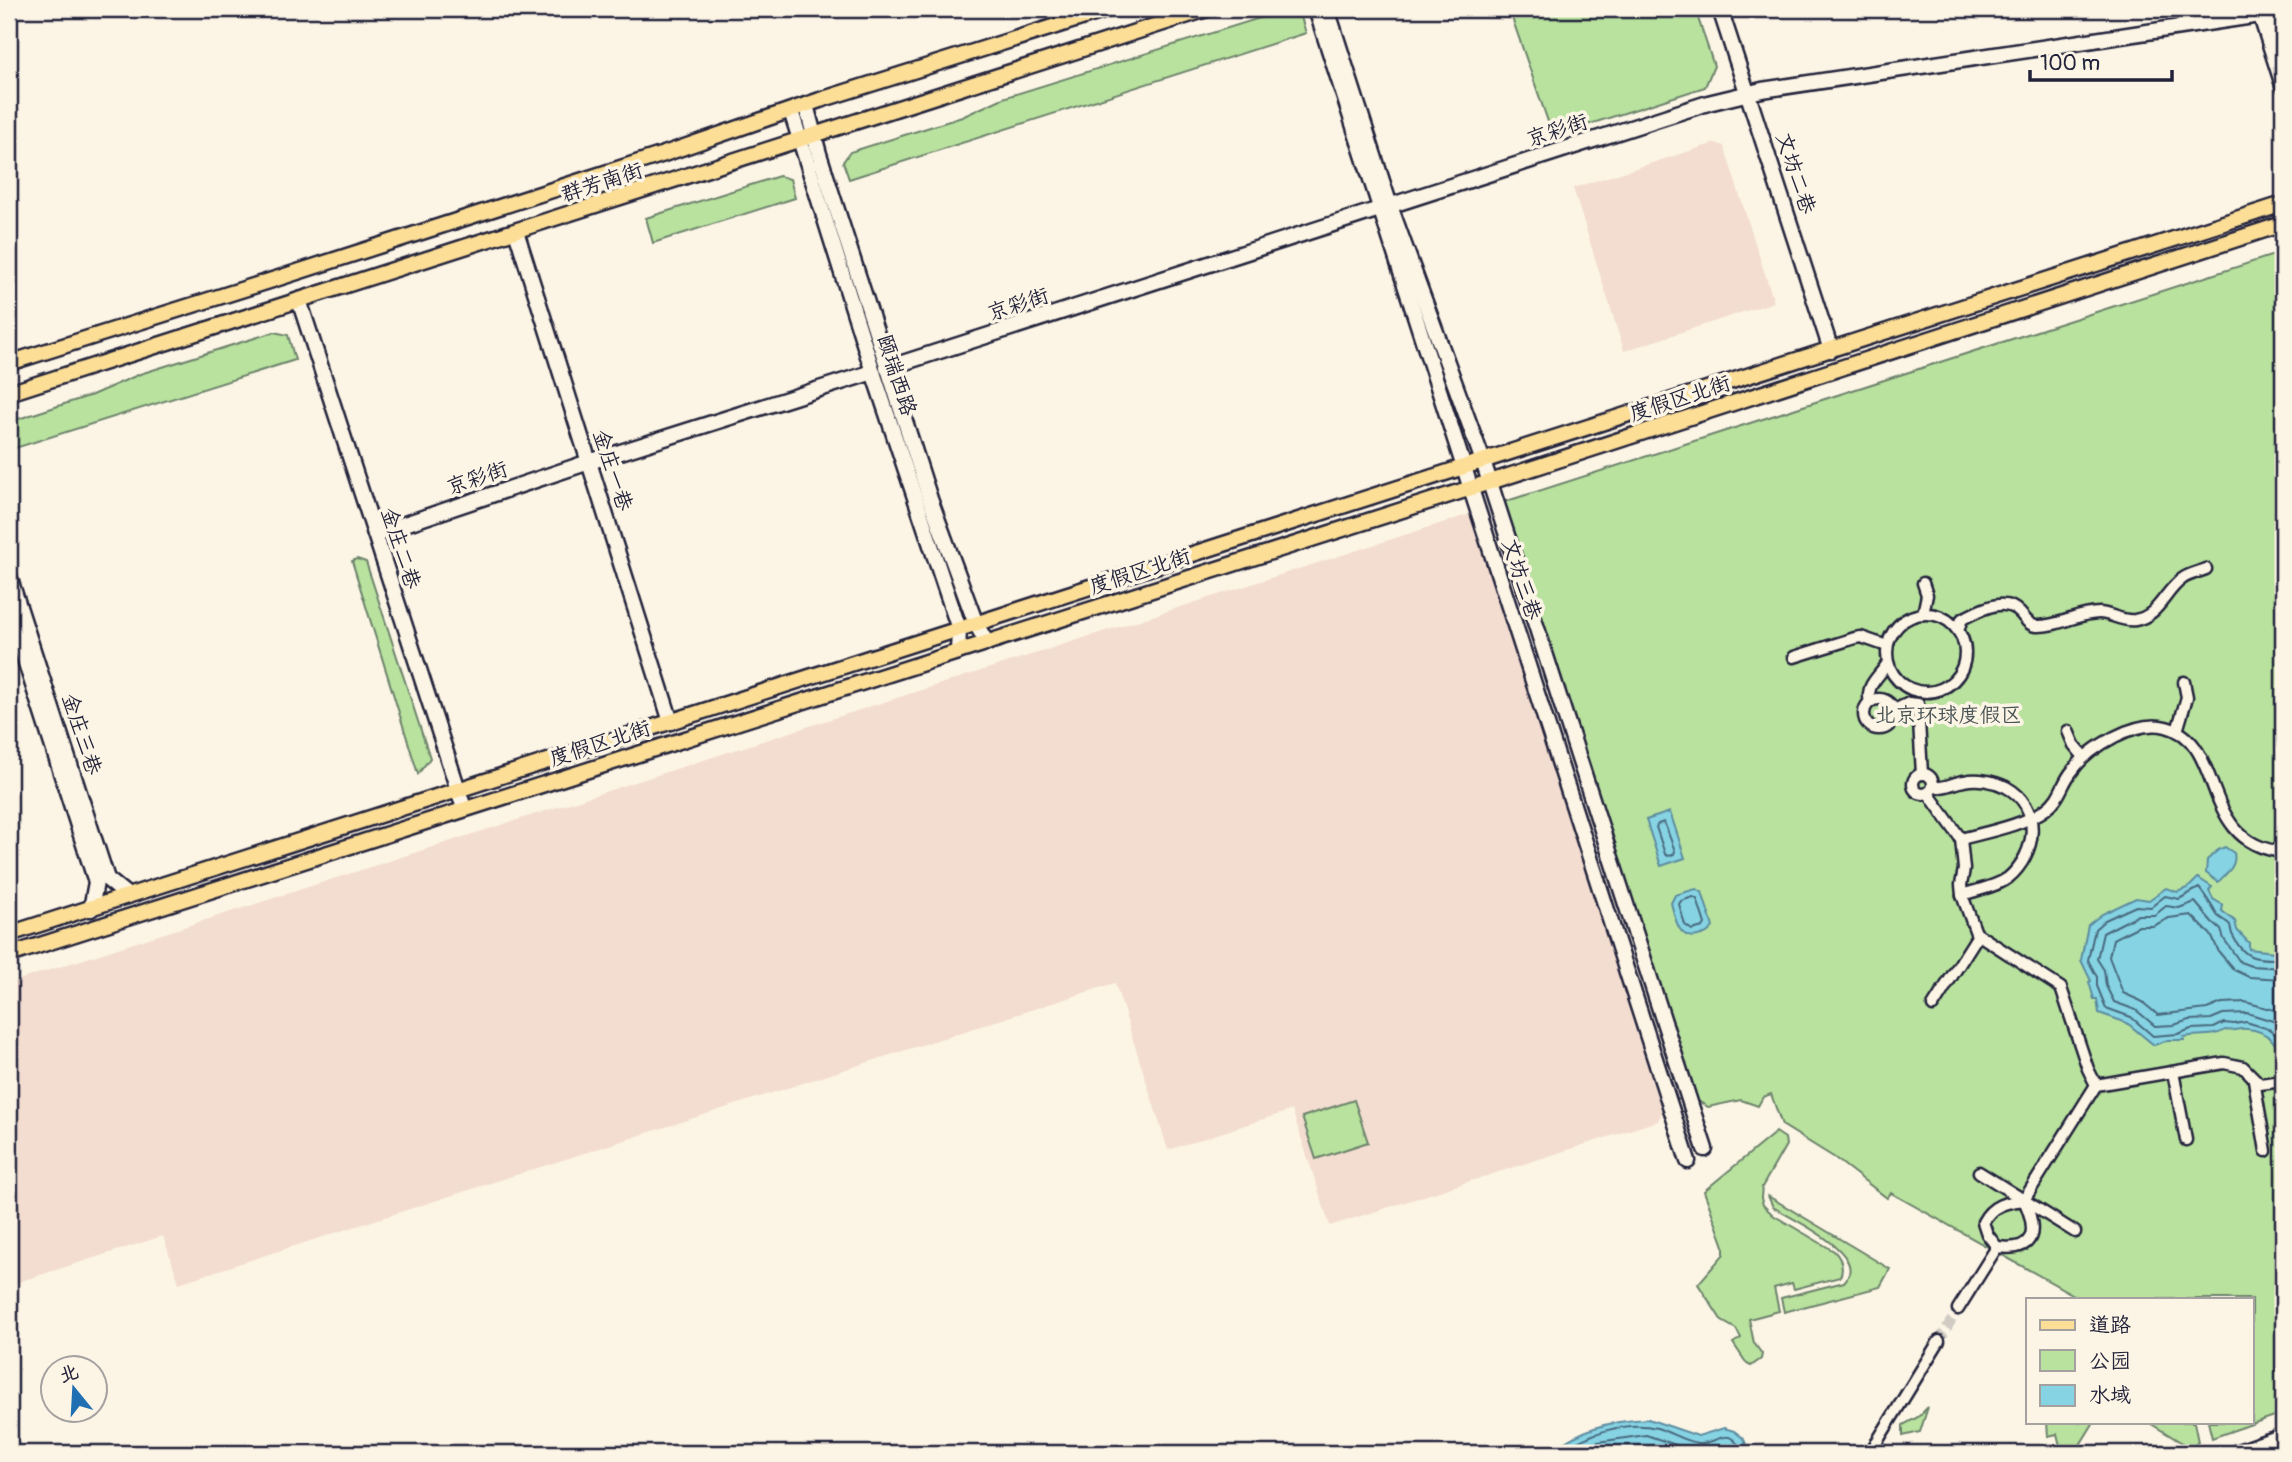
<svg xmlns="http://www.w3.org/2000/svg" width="2292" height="1462" viewBox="0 0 2292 1462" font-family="Pangolin,'LXGW WenKai TC',sans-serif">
<rect width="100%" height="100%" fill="#fcf5e5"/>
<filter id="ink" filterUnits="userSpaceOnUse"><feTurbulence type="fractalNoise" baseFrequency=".0143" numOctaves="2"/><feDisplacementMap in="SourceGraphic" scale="14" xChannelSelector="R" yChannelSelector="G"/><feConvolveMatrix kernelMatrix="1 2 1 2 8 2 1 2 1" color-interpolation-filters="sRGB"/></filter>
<g filter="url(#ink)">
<!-- built -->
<g fill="#f3ddd0">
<path d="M1715 143 1724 146 1774 302 1624 351 1573 188Z"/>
<path d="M1470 514 1662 1112 1658 1121 1330 1226 1292 1110 1168 1150 1115 983 179 1283 163 1236 9 1285V1070L16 1068 9 1047V983Z"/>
</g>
<!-- green -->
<g fill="#b8e29e" stroke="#6d826c" stroke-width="2">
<path d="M1289 9 1300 14 1306 33 849 179 843 162 850 152 962 117 1003 98Z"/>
<path d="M1509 9H1538L1540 17 1565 9H1695L1714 66 1705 87 1553 136Z"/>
<path d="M779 176 790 179 795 198 653 243 646 218Z"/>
<path d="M2283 252V1413L2212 1438 2208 1422H2252V1299H2081L1891 1193 1887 1198 1835 1158 1782 1125 1771 1094 1763 1097 1758 1106 1741 1100 1708 1107 1695 1099 1501 503Z"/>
<path d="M274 332 288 335 295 360 9 450V422L92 395 140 374Z"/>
<path d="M357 559 366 562 430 758 418 774 352 561Z"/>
<path d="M1354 1100 1368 1142 1316 1159 1302 1117Z"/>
<path d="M1776 1132 1785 1138 1786 1145 1762 1187 1761 1198 1763 1205 1773 1215 1834 1251C1842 1259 1844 1267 1840 1277L1794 1289 1792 1283 1774 1288 1779 1311 1749 1319 1754 1343 1762 1354 1761 1359 1751 1366 1747 1364 1733 1343 1741 1338 1736 1329 1722 1321 1698 1284 1724 1254V1246L1704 1191Z"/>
<path d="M1768 1196 1890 1269 1880 1287 1784 1312 1781 1298 1844 1282C1871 1254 1793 1220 1773 1207Z"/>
<path d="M1928 1407 1920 1432 1903 1436V1425L1918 1417Z"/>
<path d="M2047 1422H2094L2075 1453H2062L2057 1434 2048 1436Z"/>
<path d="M2148 1422H2194L2198 1442 2193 1447H2189Z"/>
</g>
<!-- water -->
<g fill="#85d3e3" stroke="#5d8ca0" stroke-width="2">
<path d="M1670 812 1685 858 1661 866 1646 820Z"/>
<path d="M2225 847 2234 853C2237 866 2227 873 2218 882L2206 873 2207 860 2218 850Z"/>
<path d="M2198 878 2212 887 2209 891 2213 899 2223 905 2222 911 2235 921 2237 930 2249 943V949L2283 953V1065C2281 1046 2268 1030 2247 1029 2238 1028 2233 1032 2225 1030 2212 1038 2198 1034 2184 1037V1040H2168L2154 1045 2127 1023 2099 1013 2097 999H2094L2089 982 2091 981 2081 960 2088 925 2102 914 2136 898 2149 900 2166 888 2177 892 2188 888Z"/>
<path d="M1696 889 1702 892 1713 927C1709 933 1705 934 1698 936 1678 941 1675 917 1671 903L1675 895Z"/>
<path d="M1648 1419 1698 1436 1724 1428 1734 1431 1743 1438 1751 1453H1548C1581 1429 1607 1421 1648 1419Z"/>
</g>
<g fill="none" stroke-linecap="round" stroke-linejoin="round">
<!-- shore -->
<g stroke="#4a697e" stroke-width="2">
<path d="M1664 822 1675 851 1674 854 1668 856 1665 854 1656 827 1658 824Z"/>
<path d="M1693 897 1697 899 1705 924 1703 927 1692 930 1685 925 1679 904 1681 901Z"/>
<path d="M2283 959C2257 959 2245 961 2233 936 2231 933 2231 929 2230 925 2227 921 2220 919 2217 915 2213 908 2204 894 2199 888L2179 899 2165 896 2151 907 2136 906 2105 920 2095 929 2088 960 2097 977V986L2106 1008 2131 1017 2153 1036 2178 1034 2191 1029 2214 1028 2224 1023 2234 1024 2246 1022 2269 1029 2283 1041"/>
<path d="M2283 968 2251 966 2240 962 2224 939 2221 930 2212 922 2195 902 2179 908 2166 906 2155 915H2138L2103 933 2097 959 2104 970 2106 986 2114 1002 2136 1010 2155 1026 2174 1025 2189 1020 2211 1019 2223 1014 2247 1013 2273 1021 2283 1029"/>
<path d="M2283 979 2249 977 2234 970 2219 952 2211 935 2191 915 2169 918 2153 926H2139L2113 939 2109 957 2123 993 2141 1001 2158 1015 2207 1009 2222 1003 2245 1002 2274 1010 2283 1016"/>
<path d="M1560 1453C1586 1434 1625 1420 1657 1428 1670 1432 1685 1442 1698 1443 1720 1445 1727 1422 1743 1453"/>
<path d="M1576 1453 1598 1442 1646 1435 1697 1452 1724 1445 1733 1453"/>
<path d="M1599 1453C1624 1444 1647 1444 1672 1453"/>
</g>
<!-- street-tunnel -->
<path stroke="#d0cbc3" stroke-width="10" stroke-dasharray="10 5" stroke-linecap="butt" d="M1939 1341 1958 1309"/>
<defs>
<g id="street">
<path d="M1923 583 1927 595 1923 614"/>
<circle cx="1926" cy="653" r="39"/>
<path d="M1958 631 1962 619C1979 611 2004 595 2020 613 2025 618 2028 625 2036 626 2058 627 2078 613 2099 613 2111 613 2121 622 2135 620 2159 616 2164 592 2182 579 2188 574 2199 572 2206 569"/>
<path d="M1794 657 1855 638 1861 637 1887 646"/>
<circle cx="1879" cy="714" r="15"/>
<path d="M1870 702C1865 685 1879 677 1887 664"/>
<path d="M1894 710 1909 703 1918 704 1922 774"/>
<path d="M2068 731 2074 745 2084 757"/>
<path d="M2177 731 2187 697 2184 682"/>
<circle cx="1923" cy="784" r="10"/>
<path d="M1933 787C1944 789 1952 783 1964 781 1977 778 1994 781 2006 787 2043 807 2037 854 2008 878 1996 887 1976 890 1962 895"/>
<path d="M1928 793 1961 839 1964 869 1961 885 1962 895 1976 933 2061 988 2088 1069 2096 1085 2024 1200"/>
<path d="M1961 839C1987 832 2025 825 2046 809 2062 797 2061 784 2073 770 2090 747 2136 719 2166 727 2227 742 2197 843 2283 852"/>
<path d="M1933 1006 1978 935"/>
<path d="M2173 1072 2186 1140"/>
<path d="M2254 1080 2266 1151"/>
<path d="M2096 1085 2224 1063 2243 1067 2260 1084 2283 1081"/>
<path d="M1979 1172 2075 1232"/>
<path d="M1958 1309 1997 1247C2036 1252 2038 1231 2024 1200 2006 1202 1992 1205 1983 1222L1987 1234 1997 1247"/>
<path d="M1870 1453 1939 1341"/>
</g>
<g id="secondary">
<path d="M1316 9 1688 1161"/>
<path d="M1327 9 1390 206 1483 461 1705 1149"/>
<path d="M1720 9 1831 350"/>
<path d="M2259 10 2283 85"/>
<path d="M2271 12 2283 50"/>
<path d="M806 105 819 154 930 499 976 624 987 643"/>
<path d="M791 111 873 372 959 629 958 652"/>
<path d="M516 231 671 722"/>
<path d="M299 300 464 808"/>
<path d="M887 368 1708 103 1762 90 2260 15 2273 19 2283 17"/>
<path d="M375 534 589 462 873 372"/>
<path d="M9 576 107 879 128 896"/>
<path d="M9 610 96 882 91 909"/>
<path d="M2235 1453 2283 1436"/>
</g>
<g id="primary">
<path d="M9 363 285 276 664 154 820 100 1110 9"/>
<path d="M9 393 1207 9"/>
<path d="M9 934 2283 204"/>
<path d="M9 955 1490 482 2283 224"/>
</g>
</defs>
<!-- street casing -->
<use href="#street" stroke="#22223b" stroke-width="15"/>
<!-- secondary casing -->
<use href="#secondary" stroke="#22223b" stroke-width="19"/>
<!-- primary casing -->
<use href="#primary" stroke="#22223b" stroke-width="19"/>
<!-- street -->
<use href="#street" stroke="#fcf5e5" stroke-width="10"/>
<!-- secondary -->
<use href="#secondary" stroke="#fcf5e5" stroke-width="14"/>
<!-- primary -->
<use href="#primary" stroke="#fcde96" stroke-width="14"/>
</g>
</g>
<g text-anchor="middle" stroke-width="7" stroke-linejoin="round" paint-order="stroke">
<!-- street labels -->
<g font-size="21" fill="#22223b" stroke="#fcf5e5">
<text transform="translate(1557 130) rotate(-18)" y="7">京彩街</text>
<text transform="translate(1796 173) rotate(72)" y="7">文坊二巷</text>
<text transform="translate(602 182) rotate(-18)" y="7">群芳南街</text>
<text transform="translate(1018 304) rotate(-18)" y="7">京彩街</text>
<text transform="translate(897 375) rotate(72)" y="7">颐瑞西路</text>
<text transform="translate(1680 398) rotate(-18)" y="7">度假区北街</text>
<text transform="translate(613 470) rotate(72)" y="7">金庄一巷</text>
<text transform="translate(477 478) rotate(-19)" y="7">京彩街</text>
<text transform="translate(401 548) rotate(72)" y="7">金庄二巷</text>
<text transform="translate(1140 571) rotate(-18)" y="7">度假区北街</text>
<text transform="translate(1522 579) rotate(72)" y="7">文坊三巷</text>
<text transform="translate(82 734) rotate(72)" y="7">金庄三巷</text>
<text transform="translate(600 743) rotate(-18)" y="7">度假区北街</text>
</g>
<!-- park labels -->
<g font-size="21" fill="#485254" stroke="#fcf5e5">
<text x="1948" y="722">北京环球度假区</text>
</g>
</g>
<!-- margin -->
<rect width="2292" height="1462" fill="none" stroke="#fcf5e5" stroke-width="35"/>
<rect x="18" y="18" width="2257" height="1427" fill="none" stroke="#22223b" stroke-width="2.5" filter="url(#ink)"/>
<!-- legend -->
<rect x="2026" y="1298" width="228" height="126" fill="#fcf5e5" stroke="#a5a1a1" stroke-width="2"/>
<rect x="2040" y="1320" width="35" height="10" fill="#fcde96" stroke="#a5a1a1" stroke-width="2"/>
<text x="2089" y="1332" font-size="21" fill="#22223b">道路</text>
<rect x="2040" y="1350" width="35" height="21" fill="#b8e29e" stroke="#a5a1a1" stroke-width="2"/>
<text x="2089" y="1368" font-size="21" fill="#22223b">公园</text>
<rect x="2040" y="1385" width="35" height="21" fill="#85d3e3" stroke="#a5a1a1" stroke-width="2"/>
<text x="2089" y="1402" font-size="21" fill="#22223b">水域</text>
<!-- north arrow -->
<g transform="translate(74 1389) rotate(342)"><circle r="33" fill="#fcf5e5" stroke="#a5a1a1" stroke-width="2"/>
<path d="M0-5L12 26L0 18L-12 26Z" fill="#1f6fb2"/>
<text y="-10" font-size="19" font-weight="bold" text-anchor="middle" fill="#22223b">北</text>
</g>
<!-- scale -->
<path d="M2030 70v10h142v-10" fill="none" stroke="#22223b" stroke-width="3.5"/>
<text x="2040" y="70" font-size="21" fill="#22223b" stroke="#fcf5e5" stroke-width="5" paint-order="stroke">100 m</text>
</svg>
